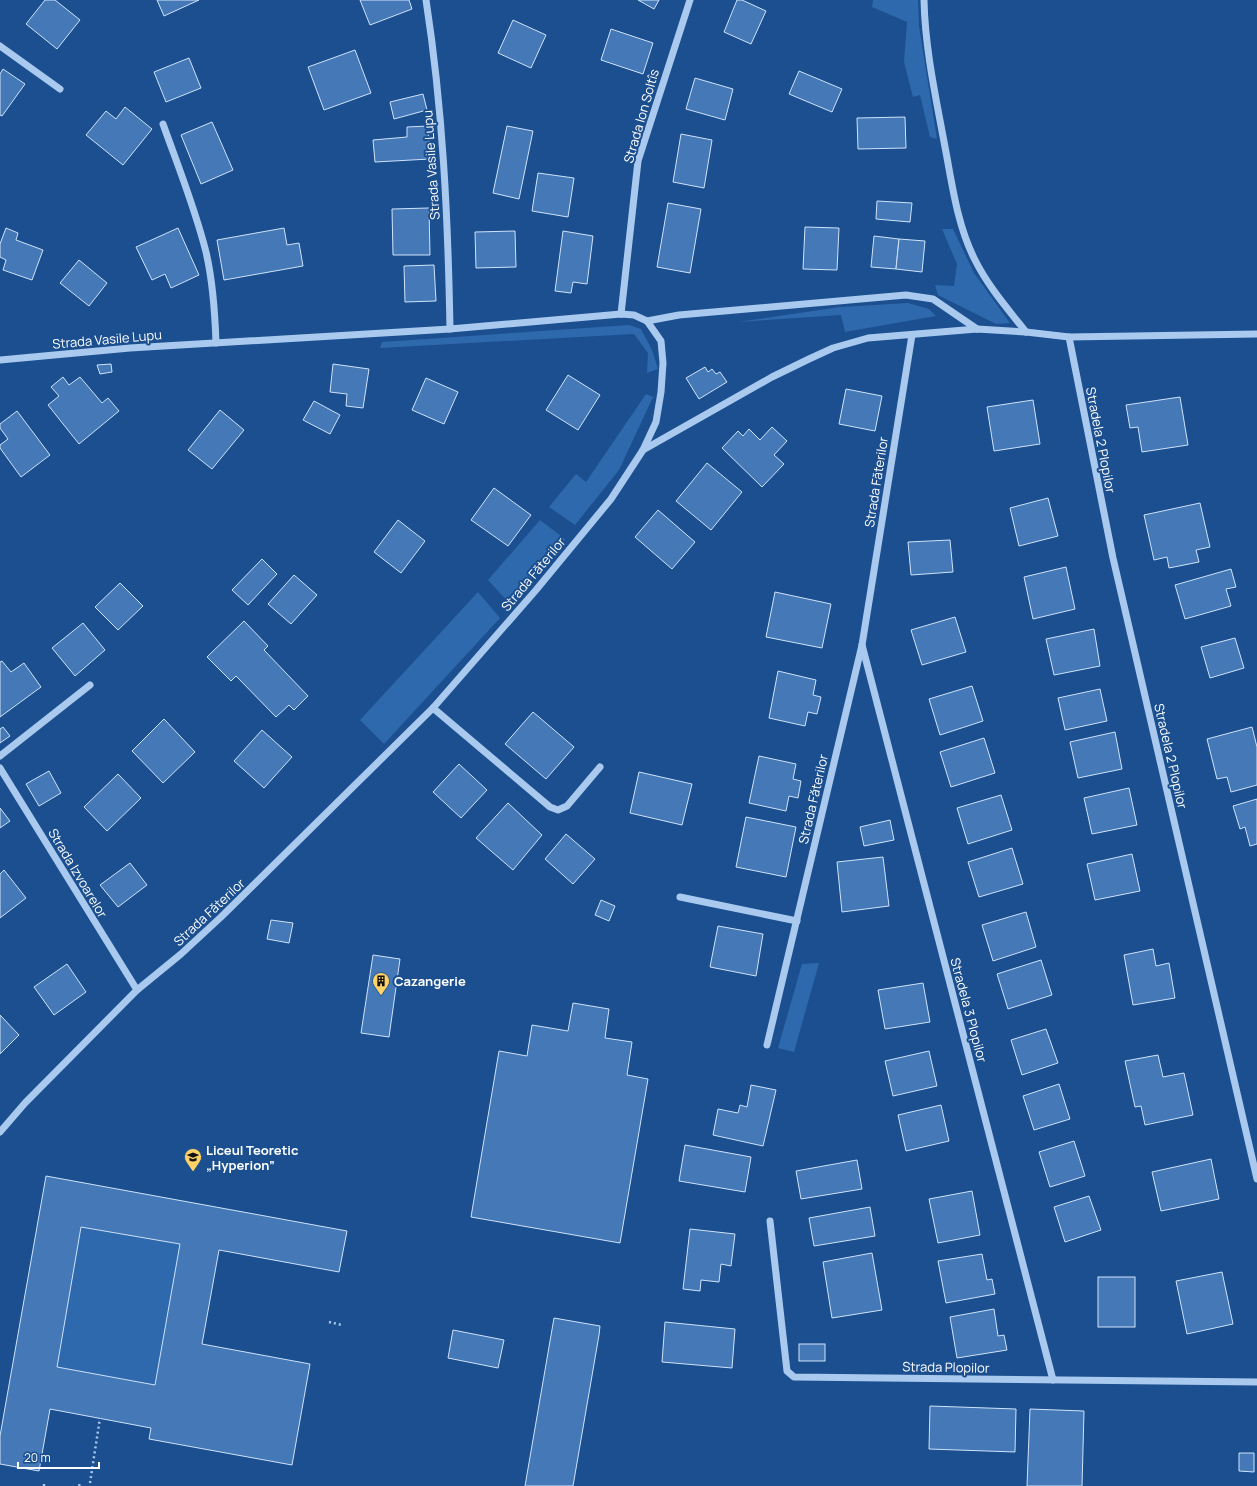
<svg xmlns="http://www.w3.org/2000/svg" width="1257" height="1486" viewBox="0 0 1257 1486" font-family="Manrope,sans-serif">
<rect width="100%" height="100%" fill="#1b4f8f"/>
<!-- green -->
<g fill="#2e69ad">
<path d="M873 0H918L919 26 937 139 930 137 920 95 913 97 904 62 907 22 872 7Z"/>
<path d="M942 229H953L974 273 1010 323 996 324 938 295 935 285 954 286 957 264Z"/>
<path d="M908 303 929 309 936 316 845 332 841 315 738 322 840 307Z"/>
<path d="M629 325 641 329 652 350 658 369 647 373 648 353 634 334 380 348 382 342Z"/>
<path d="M646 394 653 397 619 470 575 525 549 507 576 474 586 482Z"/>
<path d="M540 520 565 539 511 605 488 580Z"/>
<path d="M478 592 500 618 384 744 360 720Z"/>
<path d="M819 963 794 1052 778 1048 802 964Z"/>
<path d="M81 1227 180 1244 155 1385 57 1367Z"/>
</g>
<!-- building -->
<g fill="#4478b7" stroke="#cfe3fa" fill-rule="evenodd">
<path d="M45 0H55L80 20 57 49 26 24Z"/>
<path d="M157 0H199L164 16Z"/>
<path d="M360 0H409L412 9 370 25Z"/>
<path d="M638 0H659L654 9Z"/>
<path d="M737 0H742L766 11 751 44 724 32Z"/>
<path d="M513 20 546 35 531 68 498 53Z"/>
<path d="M611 29 653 43 643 74 601 60Z"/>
<path d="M355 50 371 93 324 110 308 67Z"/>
<path d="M189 58 201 88 166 102 154 72Z"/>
<path d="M3 69 25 84 2 116 0 115V74Z"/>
<path d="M799 71 842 89 832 112 789 94Z"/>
<path d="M695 78 733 89 725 120 686 109Z"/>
<path d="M423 94 427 110 394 119 390 102Z"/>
<path d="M125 107 152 129 123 165 86 135 106 111 116 119Z"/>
<path d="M905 117 906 148 858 149 857 118Z"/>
<path d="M212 122 233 170 201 184 181 135Z"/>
<path d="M428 126 430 159 375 162 373 140 407 137V127Z"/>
<path d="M507 126 533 131 519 199 493 193Z"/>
<path d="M681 134 712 140 704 188 673 182Z"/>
<path d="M538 173 574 178 568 217 532 211Z"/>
<path d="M877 201 912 203 910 222 876 219Z"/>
<path d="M668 203 701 209 690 273 657 267Z"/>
<path d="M429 208 430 255H393L392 209Z"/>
<path d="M805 227 839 228 837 270 803 269Z"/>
<path d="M6 228 18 233 16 240 43 250 32 280 3 270 6 260 0 257V244Z"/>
<path d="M178 228 199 275 171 288 165 274 152 280 136 247Z"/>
<path d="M284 228 287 245 299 243 303 266 224 280 217 240Z"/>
<path d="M515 231 516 267 476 268 475 232Z"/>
<path d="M563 231 593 236 587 284 573 282 571 293 555 291Z"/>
<path d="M874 236 899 239 896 269 871 267Z"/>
<path d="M899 239 925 241 922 272 896 269Z"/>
<path d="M79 260 107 283 89 306 60 283Z"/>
<path d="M434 265 436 301 405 302 404 266Z"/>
<path d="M111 364 112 372 100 374 97 365Z"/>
<path d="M333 364 369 369 363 408 346 406 347 394 330 392Z"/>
<path d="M705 367 708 372 712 369 716 374 720 372 727 382 699 399 686 378Z"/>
<path d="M568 375 600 395 578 430 546 410Z"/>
<path d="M63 377 69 385 80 377 102 403 108 398 119 411 79 444 48 405 59 396 51 387Z"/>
<path d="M426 378 458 392 444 424 412 410Z"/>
<path d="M846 389 882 396 875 431 839 424Z"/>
<path d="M1180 397 1188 445 1142 452 1138 427 1130 428 1126 405Z"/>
<path d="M1033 400 1040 444 994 451 987 407Z"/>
<path d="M314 401 340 415 330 434 303 420Z"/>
<path d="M220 410 244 430 212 469 188 450Z"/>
<path d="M17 411 50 455 21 477 0 448V445L8 439 0 428V424Z"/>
<path d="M772 427 787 441 774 455 784 464 762 487 722 448 738 431 743 436 749 429 760 440Z"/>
<path d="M707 463 742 492 711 530 676 501Z"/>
<path d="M494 488 531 515 508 546 471 520Z"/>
<path d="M1048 498 1058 536 1019 546 1010 508Z"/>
<path d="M1200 503 1210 547 1196 550 1199 562 1169 568 1167 557 1154 560 1144 515Z"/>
<path d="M658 510 695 542 672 569 635 537Z"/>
<path d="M398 520 425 541 401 573 374 552Z"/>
<path d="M950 540 953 572 911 575 908 542Z"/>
<path d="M262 559 277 574 248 605 232 590Z"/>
<path d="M1066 567 1075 609 1033 619 1024 577Z"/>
<path d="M1231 569 1236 587 1226 589 1231 606 1185 619 1175 585Z"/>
<path d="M294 575 317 595 291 624 268 604Z"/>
<path d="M120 583 143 606 118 630 95 607Z"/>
<path d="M775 592 831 604 822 648 766 637Z"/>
<path d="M955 617 966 652 922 665 911 630Z"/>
<path d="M244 621 268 646 264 650 308 696 294 710 289 705 276 717 236 676 231 681 207 657Z"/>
<path d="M83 623 105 650 75 676 52 648Z"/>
<path d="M1094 629 1100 666 1054 675 1046 639Z"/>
<path d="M1235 638 1244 668 1210 678 1201 647Z"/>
<path d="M2 661 11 672 24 663 41 687 0 717V662Z"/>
<path d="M778 671 816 680 813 695 821 697 817 714 808 712 805 726 769 718Z"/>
<path d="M972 686 983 721 940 735 929 699Z"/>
<path d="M1100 689 1107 721 1065 730 1058 698Z"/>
<path d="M533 712 574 747 546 779 505 744Z"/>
<path d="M164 719 195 752 163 783 132 751Z"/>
<path d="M3 727 10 736 0 743V729Z"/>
<path d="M1252 727 1257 747V785L1231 792 1227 777 1217 779 1207 739Z"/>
<path d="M262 730 292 757 264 788 234 761Z"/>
<path d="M1115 732 1122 769 1078 778 1070 742Z"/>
<path d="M984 738 995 773 951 787 940 752Z"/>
<path d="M759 756 796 764 793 779 801 781 798 798 789 796 786 811 749 803Z"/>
<path d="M459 764 487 790 461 818 433 792Z"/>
<path d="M49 771 61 793 39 806 26 784Z"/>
<path d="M639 772 692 784 682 825 630 813Z"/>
<path d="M118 774 141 798 107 831 84 807Z"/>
<path d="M1129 788 1137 825 1092 834 1084 798Z"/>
<path d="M1001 795 1012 830 968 844 957 808Z"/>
<path d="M1257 799V844L1250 846 1245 827 1240 829 1233 806Z"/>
<path d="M508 803 542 835 513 870 476 838Z"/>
<path d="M0 808 10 821 0 828Z"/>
<path d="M746 817 796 827 786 877 736 867Z"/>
<path d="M890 820 894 840 864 846 860 827Z"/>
<path d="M566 834 595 859 573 884 545 859Z"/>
<path d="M1012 848 1023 884 979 897 968 862Z"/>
<path d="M1132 854 1140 891 1095 900 1087 864Z"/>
<path d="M883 857 889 906 842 912 837 862Z"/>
<path d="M130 863 147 885 118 907 100 885Z"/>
<path d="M4 870 26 898 0 918V874Z"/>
<path d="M601 900 615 906 609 921 595 915Z"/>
<path d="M1026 912 1036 947 993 961 982 925Z"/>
<path d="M271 920 293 923 289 943 267 939Z"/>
<path d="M718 926 763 934 756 976 710 967Z"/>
<path d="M1153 949 1156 966 1169 963 1175 998 1133 1005 1124 955Z"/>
<path d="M373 955 400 959 389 1037 361 1033Z"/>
<path d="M1041 960 1052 995 1008 1009 997 974Z"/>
<path d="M67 964 86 992 54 1015 34 987Z"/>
<path d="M923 983 930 1022 885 1029 878 990Z"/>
<path d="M573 1003 609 1009 605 1038 632 1042 627 1075 648 1079 620 1243 471 1217 499 1051 527 1056 532 1025 568 1031Z"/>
<path d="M0 1015 19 1035 0 1054Z"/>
<path d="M1046 1029 1058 1063 1022 1075 1011 1040Z"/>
<path d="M929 1051 937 1086 893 1096 885 1061Z"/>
<path d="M1158 1055 1163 1077 1184 1073 1193 1115 1145 1125 1141 1106 1135 1107 1125 1061Z"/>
<path d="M1059 1084 1070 1119 1034 1130 1023 1096Z"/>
<path d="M751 1085 776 1090 763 1146 713 1135 718 1109 738 1113 740 1105 747 1107Z"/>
<path d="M941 1105 949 1141 906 1151 898 1115Z"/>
<path d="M1074 1141 1085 1176 1050 1187 1039 1152Z"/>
<path d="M685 1145 751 1157 745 1192 679 1181Z"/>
<path d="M1211 1159 1219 1199 1161 1211 1152 1172Z"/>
<path d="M857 1160 862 1189 801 1199 796 1171Z"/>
<path d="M46 1176 347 1231 339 1272 219 1250 202 1344 310 1364 292 1465 149 1439 151 1428 50 1409 39 1471 0 1464V1436ZM81 1227 180 1244 155 1385 57 1367Z"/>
<path d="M972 1191 980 1235 938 1243 929 1199Z"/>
<path d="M1089 1196 1101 1230 1065 1242 1054 1207Z"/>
<path d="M870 1207 875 1236 814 1246 809 1218Z"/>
<path d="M690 1229 735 1234 731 1266 721 1264 719 1282 701 1280 700 1291 683 1289Z"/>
<path d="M872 1253 882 1310 832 1318 823 1262Z"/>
<path d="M982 1254 987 1280 992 1279 995 1294 946 1303 938 1261Z"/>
<path d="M1222 1272 1233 1324 1187 1334 1176 1281Z"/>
<rect x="1098" y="1277" width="37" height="50"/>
<path d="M994 1309 998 1336 1004 1335 1007 1350 957 1358 950 1317Z"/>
<path d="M554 1318 600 1326 599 1335 573 1486H525Z"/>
<path d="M665 1322 735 1329 732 1368 662 1362Z"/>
<path d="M453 1330 504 1340 498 1368 448 1358Z"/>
<rect x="799" y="1344" width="26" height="17"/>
<path d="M930 1406 1016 1409 1015 1452 929 1449Z"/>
<path d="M1030 1409 1084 1411 1082 1486H1027Z"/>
<path d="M1239 1453H1254V1472L1239 1471Z"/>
</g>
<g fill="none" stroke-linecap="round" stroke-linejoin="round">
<!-- path -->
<g stroke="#a9c9ee" stroke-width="2.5" stroke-dasharray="2 3" stroke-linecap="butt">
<path d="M329 1322 342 1325"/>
<path d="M90 1483 100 1418"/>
<path d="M44 1486V1483"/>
<path d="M79 1486 80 1483"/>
</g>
<!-- minor -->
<g stroke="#a9c9ee" stroke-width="7">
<path d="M426 0C443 110 448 218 450 329"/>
<path d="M924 0C925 49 936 98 945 147 952 183 957 224 974 258 987 285 1007 308 1026 332"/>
<path d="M0 46 60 89"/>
<path d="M163 124C178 166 195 208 206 252 213 282 215 313 216 343"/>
<path d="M621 314 638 161 690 0"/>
<path d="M647 321 679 315 906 295 933 299 977 329"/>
<path d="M1069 337 1113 558 1257 1179"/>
<path d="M0 360 130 348 450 329 621 314 634 315 647 321 661 341 663 363 661 392 656 422 643 450 611 499 536 590 433 708 221 917 181 954 137 990 25 1103 0 1132"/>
<path d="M643 450 772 377 809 359 833 348 868 338 977 329 1026 332 1069 337 1257 334"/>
<path d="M862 645 1053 1380"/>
<path d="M433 708 550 807 558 810 567 806 600 767"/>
<path d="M0 756 90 685"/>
<path d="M0 768 137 990"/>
<path d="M680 897 797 921"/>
<path d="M767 1045 862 645 912 335"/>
<path d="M770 1221 787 1371 794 1377 1257 1382"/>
</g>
</g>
<!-- icons -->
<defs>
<symbol id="building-pin" viewBox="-11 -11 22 30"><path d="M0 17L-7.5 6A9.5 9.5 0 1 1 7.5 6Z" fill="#ffd166" stroke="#1b4f8f"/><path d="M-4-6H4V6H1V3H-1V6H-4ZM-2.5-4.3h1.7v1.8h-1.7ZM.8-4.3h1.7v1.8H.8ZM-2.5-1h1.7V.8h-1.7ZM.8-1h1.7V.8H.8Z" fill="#111"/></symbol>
<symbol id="school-pin" viewBox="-11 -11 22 30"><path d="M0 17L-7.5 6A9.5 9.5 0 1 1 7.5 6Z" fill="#ffd166" stroke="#1b4f8f"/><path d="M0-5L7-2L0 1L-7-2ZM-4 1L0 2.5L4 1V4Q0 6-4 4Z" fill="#111"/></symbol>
</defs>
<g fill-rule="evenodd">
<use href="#building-pin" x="371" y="971" width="20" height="27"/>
<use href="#school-pin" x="183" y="1147" width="20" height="27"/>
</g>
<g text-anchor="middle" stroke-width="4" stroke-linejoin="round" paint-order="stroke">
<!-- street labels -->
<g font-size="13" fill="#fff" stroke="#1b4f8f">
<text transform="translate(641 116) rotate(-74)" y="5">Strada Ion Soltîs</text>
<text transform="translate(431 165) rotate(-94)" y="5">Strada Vasile Lupu</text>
<text transform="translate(107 339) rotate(-5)" y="5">Strada Vasile Lupu</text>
<text transform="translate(1101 440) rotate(79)" y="5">Stradela 2 Plopilor</text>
<text transform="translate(876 482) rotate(-81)" y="5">Strada Făterilor</text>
<text transform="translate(533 574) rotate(-50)" y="5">Strada Făterilor</text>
<text transform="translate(1171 756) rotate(77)" y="5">Stradela 2 Plopilor</text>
<text transform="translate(813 799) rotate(-77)" y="5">Strada Făterilor</text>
<text transform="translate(78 873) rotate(59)" y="5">Strada Izvoarelor</text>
<text transform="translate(209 912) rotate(-43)" y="5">Strada Făterilor</text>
<text transform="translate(969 1010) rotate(75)" y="5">Stradela 3 Plopilor</text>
<text transform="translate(946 1367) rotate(1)" y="5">Strada Plopilor</text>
</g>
<!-- poi labels -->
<g font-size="13" font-weight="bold" fill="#fff" stroke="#1b4f8f" text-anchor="start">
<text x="394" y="986">Cazangerie</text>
<text x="206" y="1155">Liceul Teoretic<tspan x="206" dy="15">„Hyperion”</tspan></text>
</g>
</g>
<!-- scale -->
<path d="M18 1462v6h81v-6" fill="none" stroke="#ffffff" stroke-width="2"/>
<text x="24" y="1462" font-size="12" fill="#ffffff" stroke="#1b4f8f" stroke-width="3" paint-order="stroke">20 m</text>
</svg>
